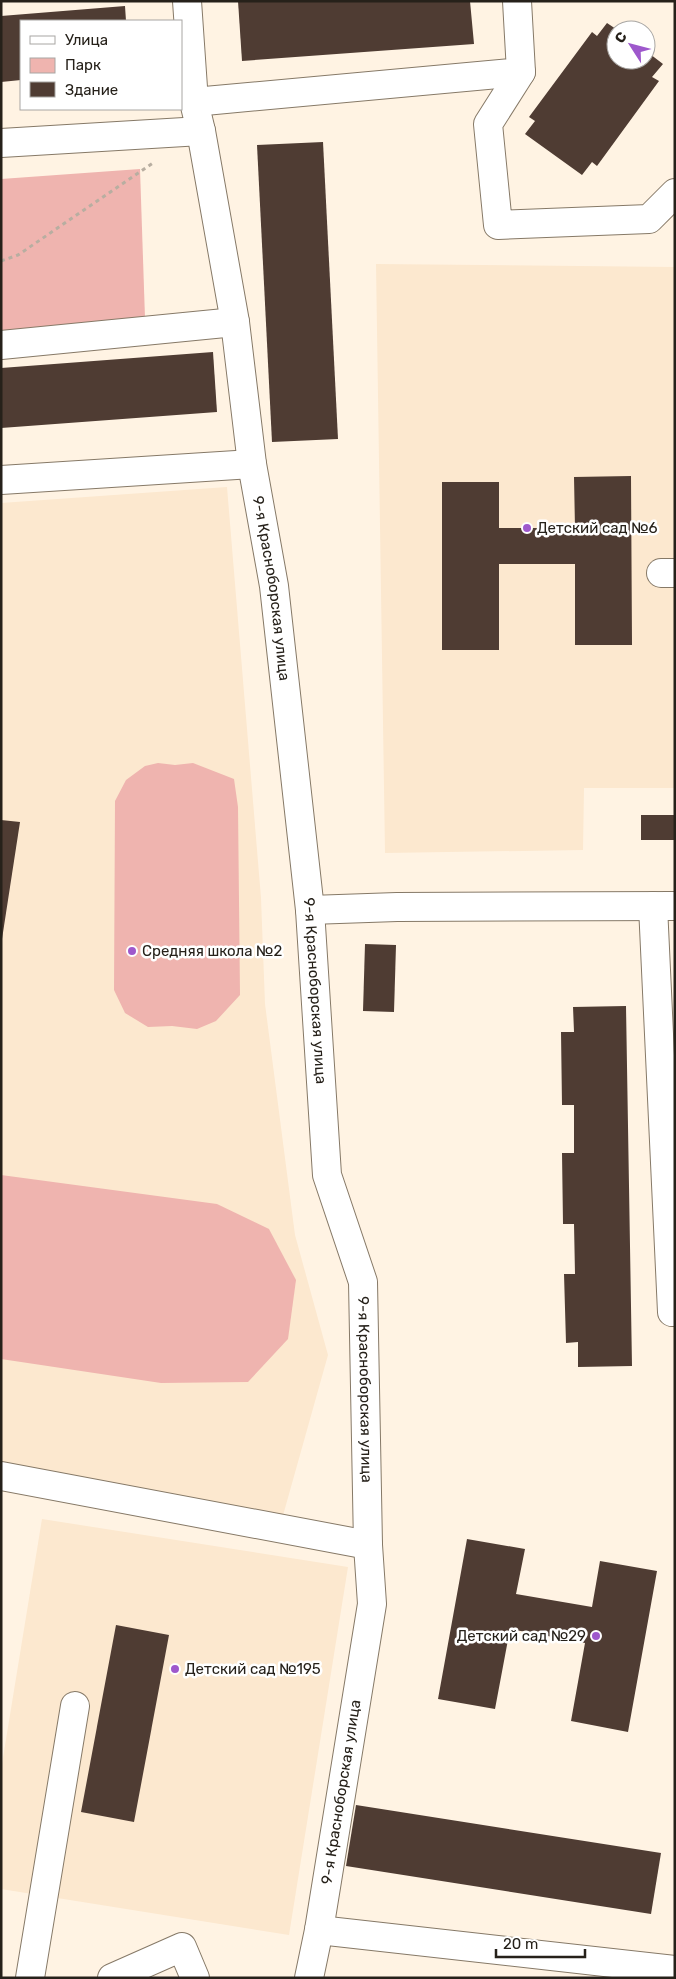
<svg xmlns="http://www.w3.org/2000/svg" width="676" height="1979" viewBox="0 0 676 1979" font-family="Rubik,sans-serif">
<rect width="100%" height="100%" fill="#fff3e3"/>
<!-- built -->
<g fill="#fce8cf">
<path d="M376 264 675 267V788H584L583 850 385 853Z"/>
<path d="M227 487 261 898 265 1004 295 1235 328 1355 282 1519 1 1471V503Z"/>
<path d="M42 1519 348 1567 289 1935 1 1889V1770Z"/>
</g>
<!-- green -->
<g fill="#efb4af">
<path d="M140 169 145 318 1 334V179Z"/>
<path d="M158 763 175 765 193 763 234 779 238 807 240 995 216 1021 197 1029 172 1026 148 1027 125 1013 114 990 115 801 126 780 145 766Z"/>
<path d="M1 1175 217 1204 269 1229 296 1280 288 1339 248 1382 161 1383 1 1359Z"/>
</g>
<!-- building -->
<g fill="#4f3c33">
<path d="M238 1H470L474 44 242 61Z"/>
<path d="M125 6 126 21H21V80L1 82V16Z"/>
<path d="M607 23 616 29V60H646V51L663 64 652 77 659 81 597 166 592 162 582 175 525 134 535 121 529 117 592 32 597 36Z"/>
<path d="M323 142 338 439 272 442 257 145Z"/>
<path d="M213 352 217 412 1 428V368Z"/>
<path d="M631 476 632 645H575V564H499V650H442V482H499V528H575L574 477Z"/>
<rect x="641" y="815" width="34" height="25"/>
<path d="M1 820 20 822 2 939H1Z"/>
<path d="M365 944 396 945 394 1012 363 1011Z"/>
<path d="M626 1006 632 1366 578 1367V1342L566 1343 564 1274H575L574 1224H563L562 1153H574V1105H562L561 1032H574L573 1007Z"/>
<path d="M467 1539 525 1549 516 1594 592 1607 600 1561 657 1571 628 1732 571 1721 585 1643 510 1629 495 1709 438 1699Z"/>
<path d="M116 1625 169 1635 134 1822 81 1812Z"/>
<path d="M356 1805 661 1853 651 1914 346 1866Z"/>
</g>
<g fill="none" stroke-linecap="round" stroke-linejoin="round">
<defs>
<g id="minor">
<path id="s1" d="M187 1 194 102 201 131 235 322 252 464 274 586 310 910 327 1175 363 1282 368 1545 372 1604 319 1930 309 1978"/>
<path d="M521 72 488 124 498 225 649 219 675 193"/>
<path d="M194 102 521 72 517 1"/>
<path d="M1 143 201 131"/>
<path d="M1 345 235 322"/>
<path d="M1 480 252 464"/>
<path d="M661 573H675"/>
<path d="M653 906 672 1312H675"/>
<path d="M310 910 397 907 675 906"/>
<path d="M1 1476 368 1545"/>
<path d="M319 1930 675 1970"/>
<path d="M30 1978 75 1706"/>
<path d="M112 1978 182 1947 195 1978"/>
</g>
</defs>
<!-- minor casing -->
<use href="#minor" stroke="#867967" stroke-width="30"/>
<!-- path -->
<path stroke="#b8aea1" stroke-width="3" stroke-dasharray="4 4" stroke-linecap="butt" d="M1 261 18 255 153 163"/>
<!-- minor -->
<use href="#minor" stroke="#fff" stroke-width="28"/>
</g>
<!-- markers -->
<g fill="#9e58cc" stroke="#fff" stroke-width="2">
<circle cx="527" cy="528" r="5"/>
<circle cx="132" cy="951" r="5"/>
<circle cx="596" cy="1636" r="5"/>
<circle cx="175" cy="1669" r="5"/>
</g>
<g text-anchor="middle" stroke-width="5" stroke-linejoin="round" paint-order="stroke">
<!-- poi labels -->
<g font-size="15" fill="#26211a" stroke="#fff" text-anchor="start">
<text x="537" y="533">Детский сад №6</text>
<text x="142" y="956">Средняя школа №2</text>
<text x="586" y="1641" text-anchor="end">Детский сад №29</text>
<text x="185" y="1674">Детский сад №195</text>
</g>
<!-- street labels -->
<g font-size="15" fill="#26211a" stroke="#fff">
<text dy="5" stroke="none"><textPath href="#s1" startOffset="594">9-я Красноборская улица</textPath></text>
<text dy="5" stroke="none"><textPath href="#s1" startOffset="999">9-я Красноборская улица</textPath></text>
<text dy="5" stroke="none"><textPath href="#s1" startOffset="1404">9-я Красноборская улица</textPath></text>
<text transform="translate(341 1792) rotate(-81)" y="5">9-я Красноборская улица</text>
</g>
</g>
<!-- border -->
<rect width="676" height="1979" fill="none" stroke="#26211a" stroke-width="5"/>
<!-- legend -->
<rect x="20" y="20" width="162" height="90" fill="#ffffff" stroke="#a8a6a3"/>
<rect x="30" y="36" width="25" height="8" fill="#ffffff" stroke="#a8a6a3"/>
<text x="65" y="45" font-size="15" fill="#26211a">Улица</text>
<rect x="30" y="58" width="25" height="15" fill="#efb4af" stroke="#a8a6a3"/>
<text x="65" y="70" font-size="15" fill="#26211a">Парк</text>
<rect x="30" y="82" width="25" height="15" fill="#4f3c33" stroke="#a8a6a3"/>
<text x="65" y="95" font-size="15" fill="#26211a">Здание</text>
<!-- north arrow -->
<g transform="translate(631 45) rotate(306)"><circle r="24" fill="#ffffff" stroke="#a8a6a3"/>
<path d="M0-4L9 19L0 12L-9 19Z" fill="#9e58cc"/>
<text y="-8" font-size="14" font-weight="bold" text-anchor="middle" fill="#26211a">С</text>
</g>
<!-- scale -->
<path d="M496 1949v8h89v-8" fill="none" stroke="#26211a" stroke-width="2.5"/>
<text x="503" y="1949" font-size="15" fill="#26211a" stroke="#ffffff" stroke-width="4" paint-order="stroke">20 m</text>
</svg>
